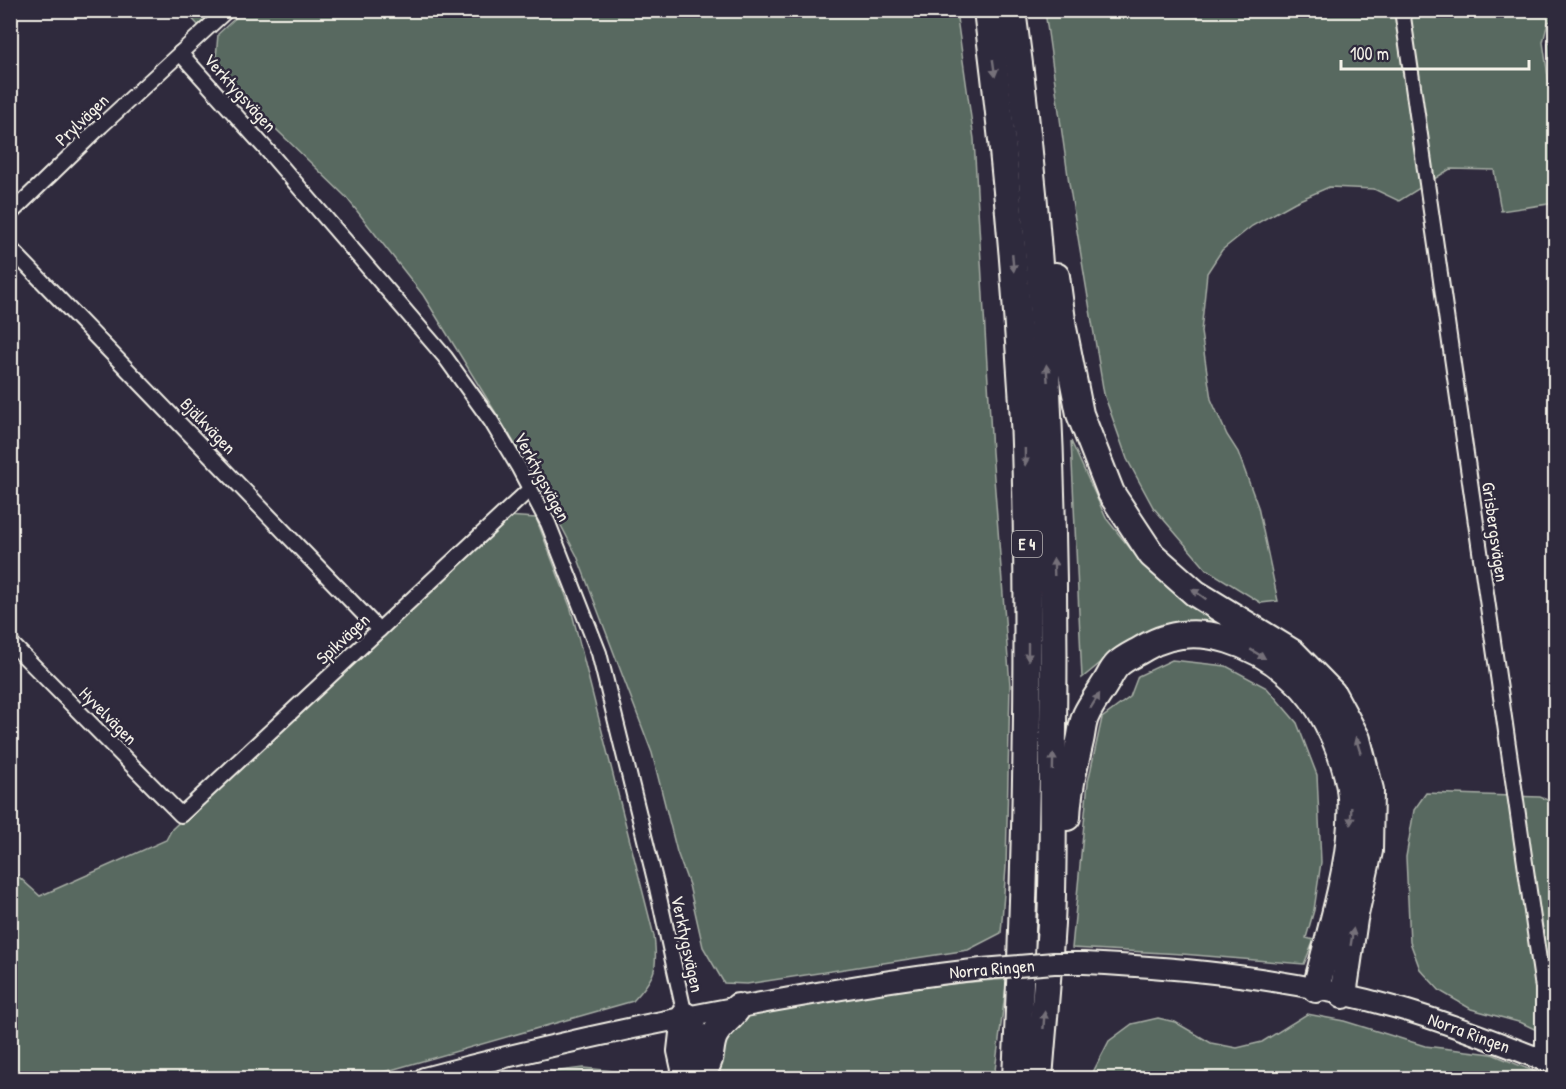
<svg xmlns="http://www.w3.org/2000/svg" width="1566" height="1089" viewBox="0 0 1566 1089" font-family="'Patrick Hand',sans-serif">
<rect width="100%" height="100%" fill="#2f2a3d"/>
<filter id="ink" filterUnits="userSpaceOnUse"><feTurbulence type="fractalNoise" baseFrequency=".0167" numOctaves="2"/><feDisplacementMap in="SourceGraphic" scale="12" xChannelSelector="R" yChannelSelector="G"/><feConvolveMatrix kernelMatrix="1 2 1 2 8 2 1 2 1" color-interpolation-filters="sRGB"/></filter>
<g filter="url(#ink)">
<!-- green -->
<g fill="#586961" stroke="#a6ada4" stroke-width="1.5">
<path d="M185 11H215L199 26Z"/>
<path d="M243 11H956L974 139 992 452 1010 685 1006 867 1001 933 968 950 747 984 724 983 703 947 689 885 677 852 652 753 577 556 536 478 423 295 346 197 215 70 218 34Z"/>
<path d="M1045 11H1555V20L1548 22 1543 42 1553 111 1548 43 1555 39V203L1501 211 1494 170 1450 169 1399 201 1374 189 1329 187 1295 202 1252 226 1222 250 1207 273 1201 332 1211 399 1227 435 1238 452 1258 507 1278 601 1261 603 1206 569 1153 507 1127 459 1104 394 1069 183Z"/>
<path d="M1071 441 1106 518 1145 567 1213 621 1179 623 1120 647 1082 678Z"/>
<path d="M506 516 536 518 571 609 654 936C658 969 656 976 633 1001L363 1078H11L10 869 40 896 166 840 172 829Z"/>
<path d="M1172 660 1226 666 1267 688 1297 723 1317 775 1321 862 1314 910 1306 938 1314 940 1304 964 1182 954 1072 948 1088 782 1102 718 1130 697 1138 676Z"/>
<path d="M1426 793 1540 797 1555 803V1039L1522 1023 1471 1009 1440 991 1420 969 1410 942 1406 857 1414 810Z"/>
<path d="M1007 979 994 1078H721C718 1062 717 1040 730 1026 755 998 961 983 1007 979Z"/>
<path d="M1307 1014 1344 1021 1425 1046 1492 1054 1550 1078H1090L1109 1041 1132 1024 1158 1018 1175 1022 1211 1043 1237 1048 1262 1042Z"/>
<path d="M583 1068 635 1073 652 1078H521L552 1072Z"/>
</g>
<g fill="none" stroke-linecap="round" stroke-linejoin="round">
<defs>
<g id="minor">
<path d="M1402 10 1543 988V1060"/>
<path d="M180 53 274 158 445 357 491 421 519 468 548 523 599 653 657 888 685 1016"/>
<path d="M10 214 101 126 227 10"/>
<path d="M10 248 379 630"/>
<path d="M10 642 181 815 530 489"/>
</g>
<g id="secondary">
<path d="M1084 963C1191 968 1297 979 1401 1009 1453 1024 1504 1045 1556 1065"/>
<path d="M424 1078C543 1046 663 1020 784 999 850 987 916 976 982 969"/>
</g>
<g id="motorway">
<path d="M987 10C1001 121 1012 231 1019 342 1021 376 1024 410 1025 444 1031 656 1026 867 1016 1078"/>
<path d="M1012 10C1045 249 1056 489 1053 729 1052 794 1054 859 1051 923 1048 975 1043 1027 1039 1078"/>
<path d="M1056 276 1063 328 1080 414 1111 493 1152 555 1195 593 1293 653 1332 693 1357 739 1370 790 1369 851 1354 919 1343 995"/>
<path d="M1067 817C1068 791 1074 767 1080 741 1082 733 1082 723 1086 715 1091 704 1099 694 1105 684 1109 678 1112 670 1117 665 1124 658 1136 653 1144 648 1197 616 1263 645 1303 687 1326 712 1349 763 1351 798 1355 857 1330 930 1316 989"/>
<path d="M685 1016 699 1042 705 1069"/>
<path d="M685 1016 681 1051 687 1078"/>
<path d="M705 1068C712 1059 709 1047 714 1036 720 1024 732 1018 738 1007"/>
</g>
</defs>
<!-- minor casing -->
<use href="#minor" stroke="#f4f1e8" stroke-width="18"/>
<!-- secondary casing -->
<use href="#secondary" stroke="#f4f1e8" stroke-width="24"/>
<!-- motorway casing -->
<use href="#motorway" stroke="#f4f1e8" stroke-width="30"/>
<!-- minor -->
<use href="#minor" stroke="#2f2a3d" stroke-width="14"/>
<!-- secondary -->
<use href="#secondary" stroke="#2f2a3d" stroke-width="20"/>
<!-- motorway -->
<use href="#motorway" stroke="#2f2a3d" stroke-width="26"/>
<defs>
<path id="secondary-bridge" d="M982 969 1054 963H1084"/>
</defs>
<!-- secondary-bridge casing -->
<use href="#secondary-bridge" stroke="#f4f1e8" stroke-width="24" stroke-linecap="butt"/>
<!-- secondary-bridge -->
<use href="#secondary-bridge" stroke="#2f2a3d" stroke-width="20"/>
</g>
<!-- one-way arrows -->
<defs><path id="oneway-solid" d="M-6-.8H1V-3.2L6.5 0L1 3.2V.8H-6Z" transform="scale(1.5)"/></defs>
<g fill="#747079">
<use href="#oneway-solid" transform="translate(994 68) rotate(82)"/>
<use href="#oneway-solid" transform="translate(1013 263) rotate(85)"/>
<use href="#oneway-solid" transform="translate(1047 373) rotate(-94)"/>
<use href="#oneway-solid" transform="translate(1025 457) rotate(89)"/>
<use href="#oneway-solid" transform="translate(1054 567) rotate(-92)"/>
<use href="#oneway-solid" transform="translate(1199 594) rotate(-145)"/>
<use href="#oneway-solid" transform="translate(1028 652) rotate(90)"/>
<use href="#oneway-solid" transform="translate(1258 654) rotate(31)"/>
<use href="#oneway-solid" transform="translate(1095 701) rotate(-58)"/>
<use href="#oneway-solid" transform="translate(1358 745) rotate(-107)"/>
<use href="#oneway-solid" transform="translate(1053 762) rotate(-89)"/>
<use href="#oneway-solid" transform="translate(1351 816) rotate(92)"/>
<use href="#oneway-solid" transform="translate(1352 937) rotate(-81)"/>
<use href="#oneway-solid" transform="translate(1044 1020) rotate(-86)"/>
</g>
</g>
<g text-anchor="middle" stroke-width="5" stroke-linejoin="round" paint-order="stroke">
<!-- shield labels -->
<rect fill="#2f2a3d" stroke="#b9b5b5" stroke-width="1.5" x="1012" y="531" width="30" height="26" rx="4.5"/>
<g font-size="16" font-weight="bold" fill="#f4f1e8">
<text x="1027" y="550">E 4</text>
</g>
<!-- street labels -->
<g font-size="18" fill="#f4f1e8" stroke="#2f2a3d">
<text transform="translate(240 93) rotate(48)" y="6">Verktygsvägen</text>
<text transform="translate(82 120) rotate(-44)" y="6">Prylvägen</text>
<text transform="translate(208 426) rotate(46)" y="6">Bjälkvägen</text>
<text transform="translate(542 477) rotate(62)" y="6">Verktygsvägen</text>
<text transform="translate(1495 532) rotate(82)" y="6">Grisbergsvägen</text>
<text transform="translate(343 639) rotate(-43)" y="6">Spikvägen</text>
<text transform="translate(108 716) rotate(45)" y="6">Hyvelvägen</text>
<text transform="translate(687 944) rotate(78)" y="6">Verktygsvägen</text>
<text transform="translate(992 969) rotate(-5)" y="6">Norra Ringen</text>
<text transform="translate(1469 1033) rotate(20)" y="6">Norra Ringen</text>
</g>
</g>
<!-- margin -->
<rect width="1566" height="1089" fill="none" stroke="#2f2a3d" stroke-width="36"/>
<rect x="18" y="18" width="1530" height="1053" fill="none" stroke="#f4f1e8" stroke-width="2" filter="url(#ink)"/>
<!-- scale -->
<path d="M1341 60v9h188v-9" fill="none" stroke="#f4f1e8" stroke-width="3"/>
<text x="1350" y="60" font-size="18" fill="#f4f1e8" stroke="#2f2a3d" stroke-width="4.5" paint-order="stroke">100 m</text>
</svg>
